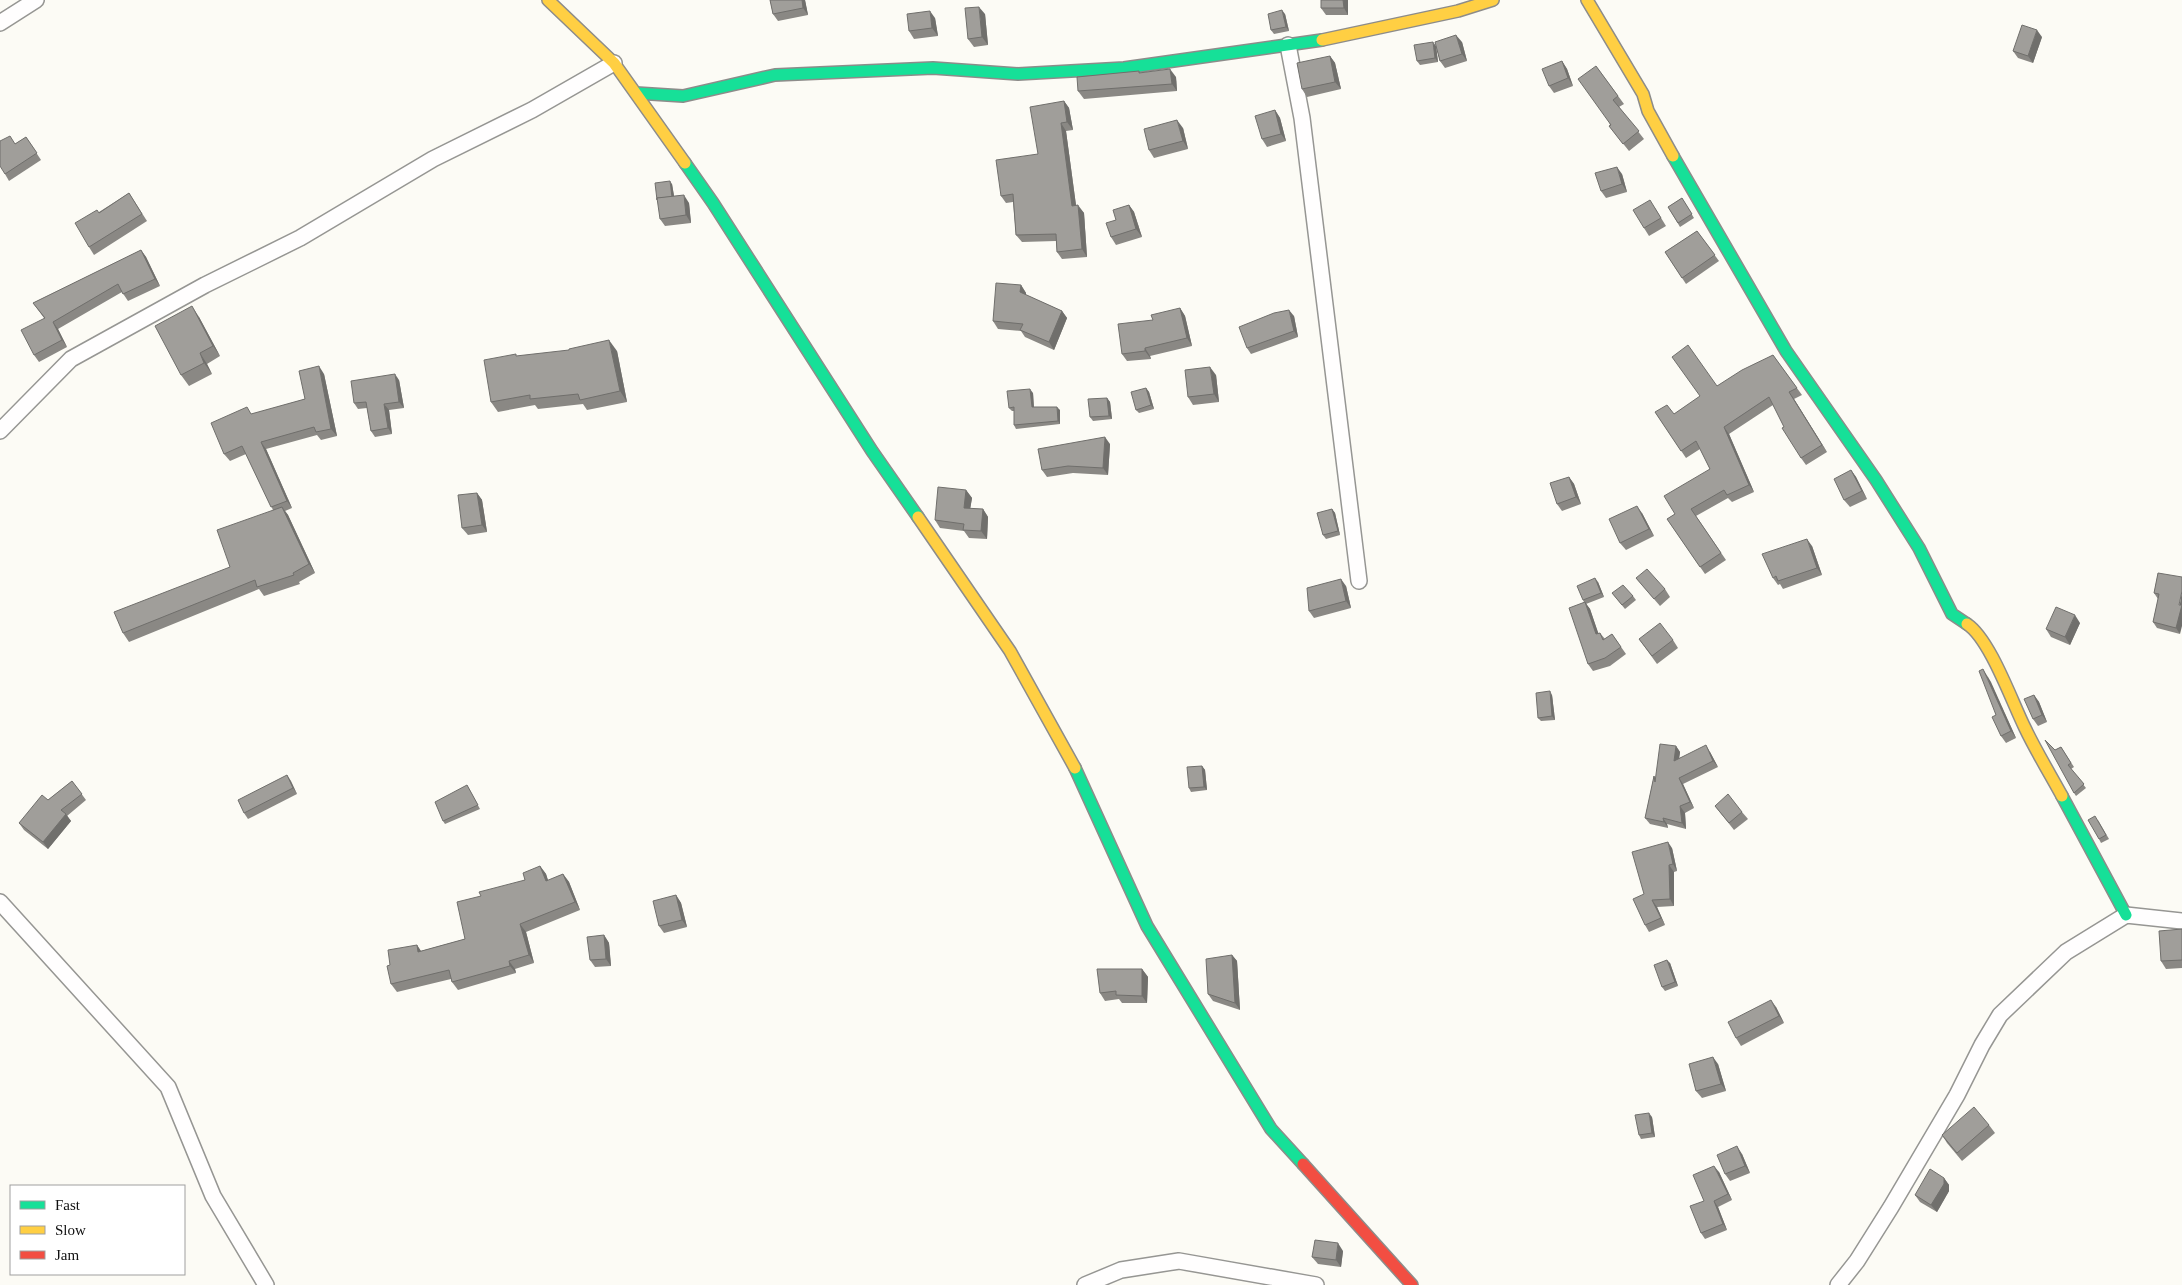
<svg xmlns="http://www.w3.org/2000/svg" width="2182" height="1285" viewBox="0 0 2182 1285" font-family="'Times New Roman',serif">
<rect width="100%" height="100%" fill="#fcfbf5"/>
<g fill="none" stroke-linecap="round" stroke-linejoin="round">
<defs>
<g id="street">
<path d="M0 23 36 0"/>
<path d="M1288 45 1302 118 1359 581"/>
<path d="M0 431 71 359 205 285 300 238 433 159 532 110 614 63"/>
<path d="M0 902 168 1087 213 1196 266 1285"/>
<path d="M1085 1285 1121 1270 1179 1261 1316 1285"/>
<path d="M1838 1285 1857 1261 1891 1207 1957 1095 1982 1045 2000 1015 2066 952 2126 915 2182 921"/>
</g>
<g id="fast">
<path d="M636 93 683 96 775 75 933 68 1018 74 1124 68 1322 40"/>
<path d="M1673 156 1786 351 1876 480 1919 548 1952 614 1967 624"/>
<path d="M685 163 713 203 872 451 918 517"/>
<path d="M1075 768 1147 926 1271 1129 1303 1164"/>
<path d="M2062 796 2126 915"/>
</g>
<g id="slow">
<path d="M548 0 614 63 685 163"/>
<path d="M1587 0 1643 94 1648 111 1673 156"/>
<path d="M1322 40 1458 11 1493 0"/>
<path d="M918 517 1010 651 1075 768"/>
<path d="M1967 624C1990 639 2012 702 2025 728 2036 751 2050 774 2062 796"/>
</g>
<path id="jam" d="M1303 1164 1412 1285"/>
</defs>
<!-- street casing -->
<use href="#street" stroke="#969693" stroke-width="18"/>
<!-- fast casing -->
<use href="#fast" stroke="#8d8c8a" stroke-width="14"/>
<!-- slow casing -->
<use href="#slow" stroke="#8d8c8a" stroke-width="14"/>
<!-- jam casing -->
<use href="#jam" stroke="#8d8c8a" stroke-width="14"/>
<!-- street -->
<use href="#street" stroke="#fffefe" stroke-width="15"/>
<!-- fast -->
<use href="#fast" stroke="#16e098" stroke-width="11"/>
<!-- slow -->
<use href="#slow" stroke="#ffcf43" stroke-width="11"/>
<!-- jam -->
<use href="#jam" stroke="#f24e42" stroke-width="11"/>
</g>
<!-- wall -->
<g fill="#8a8884">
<path d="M770 0H805L808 15 778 21 773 14Z"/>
<path d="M1321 0H1348V15H1326L1321 8Z"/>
<path d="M985 14 988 45 974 47 968 39Z"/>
<path d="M1285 14 1289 31 1274 34 1271 30Z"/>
<path d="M935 18 938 36 914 39 909 31Z"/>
<path d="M2042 37 2033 63 2018 58 2013 51Z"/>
<path d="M1462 42 1467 61 1445 68 1440 61 1436 46 1438 62 1420 65 1417 61 1436 46Z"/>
<path d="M1330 56 1335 63 1341 89 1307 97 1302 89Z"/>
<path d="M1562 61 1567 69 1573 86 1554 93 1549 86Z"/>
<path d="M1596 66 1624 104 1619 107 1644 139 1629 151 1609 126 1610 125Z"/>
<path d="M1140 73 1176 77 1177 91 1084 99 1078 91Z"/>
<path d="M1064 101 1069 108 1073 130 1066 131 1076 205 1084 213 1087 257 1062 259 1057 252 1056 241 1022 242 1016 235 1013 202 1006 203 1001 196 1038 154Z"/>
<path d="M1275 110 1280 118 1286 141 1267 147 1262 139Z"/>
<path d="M1183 128 1188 149 1154 158 1149 150Z"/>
<path d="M26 137 41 160 9 181 5 174 15 144Z"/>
<path d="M1622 174 1627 192 1606 198 1601 191Z"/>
<path d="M672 184 674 196 689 203 691 223 665 226 660 219Z"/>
<path d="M129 193 147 221 94 255 89 247 99 212Z"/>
<path d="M1682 198 1694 218 1680 227 1668 207Z"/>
<path d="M1129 205 1134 212 1142 237 1116 245 1111 237 1116 220Z"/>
<path d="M1655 208 1666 226 1649 236 1644 228Z"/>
<path d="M1697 231 1719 261 1686 284 1665 252Z"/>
<path d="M141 250 146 257 160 286 128 301 122 292 58 329 67 347 39 362 34 355 44 318 33 303Z"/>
<path d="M1021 285 1026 293V295L1062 311 1067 318 1054 350 1025 337 1021 331 998 329 993 321Z"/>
<path d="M1180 308 1185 316 1192 346 1150 356 1151 359 1127 361 1122 354 1153 320Z"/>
<path d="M1294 316 1298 337 1251 354 1247 348Z"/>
<path d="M199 317 220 356 207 364 212 374 189 386 181 375Z"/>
<path d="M617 351 627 402 587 410 583 404 538 409 535 405 498 412 491 402 517 356Z"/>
<path d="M1773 355 1802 395 1794 399 1827 452 1806 465 1801 458 1773 405 1729 434 1754 492 1732 502 1728 498 1696 516 1726 560 1705 574 1667 519 1675 514 1710 469 1700 449 1686 458 1655 412 1674 414 1717 386Z"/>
<path d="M324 374 337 436 321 440 317 435 266 449 292 508 285 511 288 515 315 573 299 582 300 584 264 596 259 589 129 642 123 633 230 567 273 510 246 454 230 461 224 454 252 414 305 399Z"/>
<path d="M1216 375 1219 402 1193 405 1188 397Z"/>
<path d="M399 380 404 408 389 410 392 434 375 437 371 431 367 408 358 409 354 403Z"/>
<path d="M1146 388 1149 392 1154 409 1139 413 1136 410Z"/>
<path d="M1033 393 1034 407 1060 410V424L1016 429 1014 425V411H1012L1009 408Z"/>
<path d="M1107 398 1110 402 1112 419 1093 421 1090 417Z"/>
<path d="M1110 444 1108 475 1073 473 1047 477 1042 470Z"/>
<path d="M1851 470 1856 477 1867 499 1850 507 1844 500Z"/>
<path d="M1569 477 1574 484 1581 504 1562 511 1557 504Z"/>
<path d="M966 490 972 498 970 509H983L988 517 987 539 969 538 964 531 940 528 935 520Z"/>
<path d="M477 493 482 500 487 532 468 535 462 528Z"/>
<path d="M1332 509 1335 513 1340 535 1326 539 1323 535Z"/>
<path d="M1642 513 1654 536 1626 550 1620 543Z"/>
<path d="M1812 546 1822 575 1783 589 1780 584 1778 585 1773 578Z"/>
<path d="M2158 573 2180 634 2157 628 2153 622 2158 599 2154 593Z"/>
<path d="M1636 578 1665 589 1670 597 1660 606Z"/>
<path d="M1598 582 1604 597 1586 604 1590 609 1598 633H1600L1605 639 1612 634 1626 654 1610 666 1593 671 1588 664 1584 602 1583 600Z"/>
<path d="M1346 586 1351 608 1314 618 1309 611Z"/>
<path d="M1612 593 1633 596 1636 600 1625 609Z"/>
<path d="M2080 623 2070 645 2051 637 2046 629Z"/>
<path d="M1639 639 1673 640 1678 648 1657 664Z"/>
<path d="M1988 677 2016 738 2006 743 2001 736 1996 715Z"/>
<path d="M1552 695 1555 720 1541 721 1538 718Z"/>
<path d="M2034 695 2039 702 2047 722 2038 726 2033 719Z"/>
<path d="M1676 746 1680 752 1679 758 1710 752 1718 767 1683 784 1694 808 1685 813 1686 829 1667 824 1668 828 1650 824 1645 818 1654 776 1656 779Z"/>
<path d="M2061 747 2074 767 2071 769 2086 788 2076 796 2074 793 2055 750Z"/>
<path d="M1202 766 1205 770 1207 790 1191 792 1189 788Z"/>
<path d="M287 775 297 794 248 819 244 813Z"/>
<path d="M72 781 86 800 67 816 71 821 48 849 24 830 19 823Z"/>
<path d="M467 785 480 809 445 824 443 821Z"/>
<path d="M1715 806 1742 812 1748 819 1734 830Z"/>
<path d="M2098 820 2109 839 2101 843 2099 839Z"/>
<path d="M1672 848 1677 871 1674 872V906L1657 907 1665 925 1649 932 1645 925 1644 894Z"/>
<path d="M540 866 546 874 548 881 563 874 569 882 580 910 526 932 534 963 515 969 516 973 458 990 452 982 451 979 397 992 391 984 390 965 417 945 421 951 465 939 481 896 525 880Z"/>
<path d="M676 895 681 903 687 927 664 933 659 926Z"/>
<path d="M2182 929V968L2166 969 2161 961Z"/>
<path d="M604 935 609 943 611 966 595 967 590 960Z"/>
<path d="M1232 955 1237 961 1240 1010 1213 1001 1208 994Z"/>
<path d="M1670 963 1678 986 1665 991 1662 987Z"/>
<path d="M1142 969 1148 977 1147 1003H1122L1119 999 1105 1001 1100 993Z"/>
<path d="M1776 1007 1784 1023 1741 1046 1736 1038Z"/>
<path d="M1718 1064 1726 1091 1702 1098 1696 1091Z"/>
<path d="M1652 1117 1655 1137 1641 1139 1639 1135Z"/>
<path d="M1989 1125 1995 1133 1962 1161 1947 1143 1942 1135Z"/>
<path d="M1742 1154 1750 1173 1730 1181 1725 1174Z"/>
<path d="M1719 1172 1732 1200 1718 1207 1727 1230 1705 1239 1701 1233 1704 1201Z"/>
<path d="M1944 1178 1949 1185V1191L1937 1212 1920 1202 1915 1195Z"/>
<path d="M1343 1251 1341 1267 1318 1264 1312 1257Z"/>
</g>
<!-- shaded-wall -->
<g fill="#706f6c">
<path d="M802 0H805L808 15 803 8Z"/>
<path d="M1343 0H1348V15L1344 8Z"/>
<path d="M979 7 985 14 988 45 982 37Z"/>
<path d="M1282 10 1285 14 1289 31 1286 27Z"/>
<path d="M930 11 935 18 938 36 932 28Z"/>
<path d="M2037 30 2042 37 2033 63 2028 56Z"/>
<path d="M1456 35 1462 42 1467 61 1462 54Z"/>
<path d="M1433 42 1436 46 1438 62 1435 58Z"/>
<path d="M1330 56 1335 63 1341 89 1335 82Z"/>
<path d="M1562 61 1567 69 1573 86 1568 78Z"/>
<path d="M1170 69 1176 77 1177 91 1172 84Z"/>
<path d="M1064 101 1069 108 1073 130 1067 122Z"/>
<path d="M1275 110 1280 118 1286 141 1281 134Z"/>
<path d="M1177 120 1183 128 1188 149 1183 141Z"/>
<path d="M1061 123 1066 131 1077 213 1072 206Z"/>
<path d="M1617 167 1622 174 1627 192 1622 184Z"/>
<path d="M670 181 672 184 675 202 672 198Z"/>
<path d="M684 195 689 203 691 223 686 215Z"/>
<path d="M1078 205 1084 213 1087 257 1082 249Z"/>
<path d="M1129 205 1134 212 1142 237 1136 229Z"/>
<path d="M141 250 146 257 160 286 155 279Z"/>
<path d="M1021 285 1026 293 1025 300 1020 292Z"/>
<path d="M192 306 199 317 220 356 213 346Z"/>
<path d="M1180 308 1185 316 1192 346 1187 338Z"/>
<path d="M1289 310 1294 316 1298 337 1294 331Z"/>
<path d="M1062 311 1067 318 1054 350 1049 342Z"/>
<path d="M53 322 58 329 67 347 62 340Z"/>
<path d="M609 340 617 351 627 402 620 391Z"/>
<path d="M1145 348 1150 356 1151 359 1145 351Z"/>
<path d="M200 353 207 364 212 374 204 363Z"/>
<path d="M319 366 324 374 337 436 331 429Z"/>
<path d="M1210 367 1216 375 1219 402 1214 394Z"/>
<path d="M395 374 399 380 404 408 399 402Z"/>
<path d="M1146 388 1149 392 1154 409 1151 405Z"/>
<path d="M1030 389 1033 393 1034 411 1032 407Z"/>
<path d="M1789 392 1794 399 1827 452 1822 445Z"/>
<path d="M1107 398 1110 402 1112 419 1109 416Z"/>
<path d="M384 404 389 410 392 434 388 428Z"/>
<path d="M1057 407 1060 410V424L1058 421Z"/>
<path d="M1724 427 1729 434 1754 492 1749 485Z"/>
<path d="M1105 437 1110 444 1108 475 1103 468Z"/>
<path d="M261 442 266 449 292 508 287 501Z"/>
<path d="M1851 470 1856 477 1867 499 1862 491Z"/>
<path d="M1569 477 1574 484 1581 504 1576 497Z"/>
<path d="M966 490 972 498 969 516 964 508Z"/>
<path d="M477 493 482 500 487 532 482 525Z"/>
<path d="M1637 506 1642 513 1654 536 1649 529Z"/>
<path d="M282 507 288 515 315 573 309 564Z"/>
<path d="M983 509 988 517 987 539 981 531Z"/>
<path d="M1332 509 1335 513 1340 535 1338 531Z"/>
<path d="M1807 539 1812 546 1822 575 1817 568Z"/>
<path d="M1595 578 1598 582 1604 597 1601 593Z"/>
<path d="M1341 579 1346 586 1351 608 1346 601Z"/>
<path d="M2182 591V626L2180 634 2176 628Z"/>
<path d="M1585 602 1590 609 1601 641 1596 634Z"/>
<path d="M2075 615 2080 623 2070 645 2065 637Z"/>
<path d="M1983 669 1991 682 2016 738 2011 731Z"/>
<path d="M1550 691 1552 695 1555 720 1552 716Z"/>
<path d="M2034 695 2039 702 2047 722 2042 715Z"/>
<path d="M1706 745 1710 752 1718 767 1713 761Z"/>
<path d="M1676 746 1680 752 1678 767 1674 761Z"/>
<path d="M1202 766 1205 770 1207 790 1204 787Z"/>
<path d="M287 775 291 781 297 794 293 788Z"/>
<path d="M1679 778 1683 784 1694 808 1690 802Z"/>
<path d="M1680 806 1685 813 1686 829 1682 823Z"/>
<path d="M66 814 71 821 48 849 43 842Z"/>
<path d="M1663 818 1667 824 1668 828 1664 822Z"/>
<path d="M1668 842 1672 848 1677 871 1673 864Z"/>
<path d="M1669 865 1674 872V906L1670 899Z"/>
<path d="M540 866 546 874 551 889 546 881Z"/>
<path d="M563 874 569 882 580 910 575 902Z"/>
<path d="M676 895 681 903 687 927 682 920Z"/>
<path d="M1652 900 1657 907 1665 925 1661 918Z"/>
<path d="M520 924 526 932 534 963 529 955Z"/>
<path d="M604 935 609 943 611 966 606 959Z"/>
<path d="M417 945 422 953 418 952Z"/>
<path d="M1232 955 1237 961 1240 1010 1235 1003Z"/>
<path d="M1667 960 1670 963 1678 986 1675 982Z"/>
<path d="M509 961 515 969 516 973 510 966Z"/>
<path d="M1142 969 1148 977 1147 1003 1142 996Z"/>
<path d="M1771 1000 1776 1007 1784 1023 1779 1016Z"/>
<path d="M1713 1057 1718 1064 1726 1091 1721 1084Z"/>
<path d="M1649 1113 1652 1117 1655 1137 1652 1133Z"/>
<path d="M1737 1146 1742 1154 1750 1173 1745 1166Z"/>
<path d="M1714 1166 1719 1172 1732 1200 1728 1194Z"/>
<path d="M1944 1178 1949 1185V1191L1937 1212 1931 1205Z"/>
<path d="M1714 1201 1718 1207 1727 1230 1723 1224Z"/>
<path d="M1338 1243 1343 1251 1341 1267 1336 1260Z"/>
</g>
<!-- building -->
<g fill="#a09e9a" stroke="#706f6c">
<path d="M770 0H802L803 8 773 14Z"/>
<path d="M1321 0H1343L1344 8H1321Z"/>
<path d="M979 7 982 37 968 39 965 8Z"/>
<path d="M1282 10 1286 27 1271 30 1268 14Z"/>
<path d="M930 11 932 28 909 31 907 14Z"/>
<path d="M2022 25 2037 30 2028 56 2013 51Z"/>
<path d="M1456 35 1462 54 1440 61 1435 42Z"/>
<path d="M1433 42 1435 58 1417 61 1414 45Z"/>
<path d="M1330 56 1335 82 1302 89 1297 63Z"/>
<path d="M1562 61 1568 78 1549 86 1542 69Z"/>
<path d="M1596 66 1618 96 1613 100 1639 131 1623 144 1609 126 1611 125 1578 79Z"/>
<path d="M1170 69 1172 84 1078 91 1077 77 1139 71V73Z"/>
<path d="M1064 101 1067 122 1061 123 1072 206 1078 205 1082 249 1057 252 1056 234 1016 235 1013 194 1001 196 996 160 1038 154 1030 107Z"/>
<path d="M1275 110 1281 134 1262 139 1255 116Z"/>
<path d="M1177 120 1183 141 1149 150 1144 129Z"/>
<path d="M10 136 15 144 26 137 37 153 5 174 0 166V141Z"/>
<path d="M1617 167 1622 184 1601 191 1595 173Z"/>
<path d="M670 181 672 197 657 198V200L655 183Z"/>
<path d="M129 193 142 214 89 247 75 223 97 210 99 213Z"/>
<path d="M684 195 686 215 660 219 657 198Z"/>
<path d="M1682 198 1692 214 1678 223 1668 207Z"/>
<path d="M1650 200 1661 218 1644 228 1633 210Z"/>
<path d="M1129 205 1136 229 1111 237 1106 223 1116 220 1113 210Z"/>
<path d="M1697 231 1715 255 1682 278 1665 252Z"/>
<path d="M141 250 155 279 123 294 118 284 53 322 62 340 34 355 21 330 45 318 33 303Z"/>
<path d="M996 283 1021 285 1020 292 1062 311 1049 342 1020 330 1023 324 993 321Z"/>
<path d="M192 306 213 346 200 353 204 363 181 375 155 326Z"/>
<path d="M1180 308 1187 338 1145 348V351L1122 354 1118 324 1153 320 1151 315Z"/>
<path d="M1289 310 1294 331 1247 348 1239 327 1274 313Z"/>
<path d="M609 340 620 391 580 400 578 394 530 399V395L491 402 484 360 516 354V356L569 350V349Z"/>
<path d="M1688 345 1717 386 1742 370 1773 355 1797 388 1789 392 1822 445 1801 458 1782 428 1784 427 1769 397 1724 427 1749 485 1727 495 1724 490 1691 509 1721 553 1700 567 1667 519 1675 514 1664 496 1710 469 1696 441 1681 451 1655 412 1667 405 1674 414 1700 396 1672 357Z"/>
<path d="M319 366 331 429 316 432 314 427 261 442 287 501 271 507 242 446 224 454 211 423 247 407 251 414 305 399 299 371Z"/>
<path d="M1210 367 1214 394 1188 397 1185 370Z"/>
<path d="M395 374 399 402 384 404 388 428 371 431 366 402 354 403 351 381Z"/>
<path d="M1146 388 1151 405 1136 410 1131 392Z"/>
<path d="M1030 389 1032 407H1057L1058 421 1014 425V407L1009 408 1007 391Z"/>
<path d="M1107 398 1109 416 1090 417 1088 399Z"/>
<path d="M1105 437 1103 468 1068 466 1042 470 1038 449Z"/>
<path d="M1851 470 1862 491 1844 500 1834 479Z"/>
<path d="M1569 477 1576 497 1557 504 1550 483Z"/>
<path d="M938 487 966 490 964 508 983 509 981 531 963 530 964 524 935 520Z"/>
<path d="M477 493 482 525 462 528 458 495Z"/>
<path d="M1637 506 1649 529 1620 543 1609 519Z"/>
<path d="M282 507 309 564 293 573 294 575 257 587 255 580 123 633 114 612 230 567 217 530Z"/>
<path d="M1332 509 1338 531 1323 535 1317 513Z"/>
<path d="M1807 539 1817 568 1778 581 1776 576 1773 578 1762 554Z"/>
<path d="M1647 569 1665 589 1654 599 1636 578Z"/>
<path d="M2158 573 2182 577V591L2179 605H2182L2176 628 2153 622 2159 594 2154 593Z"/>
<path d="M1595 578 1601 593 1583 600 1577 586Z"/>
<path d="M1341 579 1346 601 1309 611 1307 588Z"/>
<path d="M1623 585 1633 596 1622 605 1612 593Z"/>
<path d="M1585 602 1596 634 1600 633 1603 640 1612 634 1621 647 1605 658 1588 664 1569 608Z"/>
<path d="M2056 607 2075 615 2065 637 2046 629Z"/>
<path d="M1660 623 1673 640 1652 656 1639 639Z"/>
<path d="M1983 669 2011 731 2001 736 1992 717 1996 715 1979 671Z"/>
<path d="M1550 691 1552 716 1538 718 1536 693Z"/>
<path d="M2034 695 2042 715 2033 719 2024 699Z"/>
<path d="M2045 740 2055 750 2061 747 2071 763 2068 765 2084 784 2074 793Z"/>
<path d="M1660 744 1676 746 1674 761 1706 745 1713 761 1679 778 1690 802 1680 806 1682 823 1663 818 1664 822 1645 818 1654 776 1655 782Z"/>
<path d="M1202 766 1204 787 1189 788 1187 767Z"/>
<path d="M287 775 293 788 244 813 238 800Z"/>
<path d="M72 781 82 794 61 810 66 814 43 842 19 823 42 795 48 800Z"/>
<path d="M467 785 478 805 443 821 435 802Z"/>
<path d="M1728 794 1742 812 1729 823 1715 806Z"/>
<path d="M2095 816 2106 835 2099 839 2088 820Z"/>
<path d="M1668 842 1673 864 1669 865 1670 899 1652 900 1661 918 1645 925 1633 899 1644 894 1632 852Z"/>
<path d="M540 866 546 881 563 874 575 902 520 924 529 955 509 961 510 966 452 982 449 970 391 984 387 966 390 965 388 950 417 945 418 952 465 939 457 902 481 896 479 892 525 880 523 873Z"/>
<path d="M676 895 682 920 659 926 653 901Z"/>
<path d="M2182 929V960L2161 961 2159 931Z"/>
<path d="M604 935 606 959 590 960 587 937Z"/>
<path d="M1232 955 1235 1003 1208 994 1206 959Z"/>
<path d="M1667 960 1675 982 1662 987 1654 965Z"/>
<path d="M1097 969H1142V996L1116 995V991L1100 993Z"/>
<path d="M1771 1000 1779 1016 1736 1038 1728 1022Z"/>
<path d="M1713 1057 1721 1084 1696 1091 1689 1064Z"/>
<path d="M1974 1107 1989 1125 1957 1153 1942 1135Z"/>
<path d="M1649 1113 1652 1133 1639 1135 1635 1115Z"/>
<path d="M1737 1146 1745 1166 1725 1174 1717 1155Z"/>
<path d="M1714 1166 1728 1194 1714 1201 1723 1224 1701 1233 1690 1206 1704 1201 1693 1175Z"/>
<path d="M1930 1169 1944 1178V1184L1931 1205 1915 1195Z"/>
<path d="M1315 1240 1338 1243 1336 1260 1312 1257Z"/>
</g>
<!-- legend -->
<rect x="10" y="1185" width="175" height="90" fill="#ffffff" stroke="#9f9f9f"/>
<rect x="20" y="1201" width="25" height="8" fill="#16e098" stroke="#9f9f9f"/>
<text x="55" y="1210" font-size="15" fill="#101010">Fast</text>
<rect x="20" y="1226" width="25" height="8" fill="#ffcf43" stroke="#9f9f9f"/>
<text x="55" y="1235" font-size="15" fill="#101010">Slow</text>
<rect x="20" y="1251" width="25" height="8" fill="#f24e42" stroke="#9f9f9f"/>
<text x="55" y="1260" font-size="15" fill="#101010">Jam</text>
</svg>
